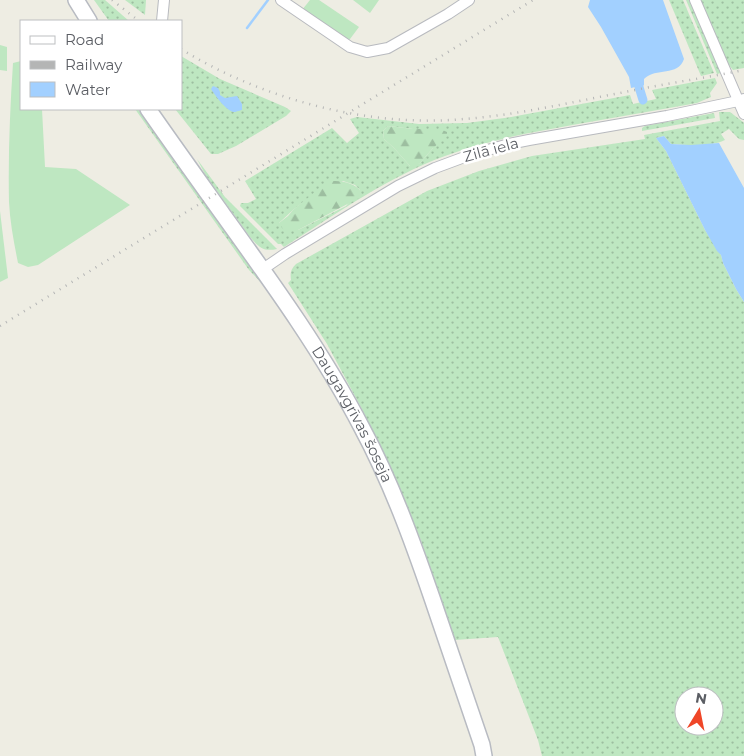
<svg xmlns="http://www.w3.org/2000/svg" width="744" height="756" viewBox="0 0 744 756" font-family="Montserrat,sans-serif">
<defs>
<pattern id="grass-dots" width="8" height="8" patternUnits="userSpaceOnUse" patternTransform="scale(1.25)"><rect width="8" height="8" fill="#bee7c1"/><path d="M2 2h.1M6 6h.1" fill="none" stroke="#9dbea0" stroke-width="1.8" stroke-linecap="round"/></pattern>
<pattern id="forest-firs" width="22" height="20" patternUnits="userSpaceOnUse" patternTransform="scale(1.25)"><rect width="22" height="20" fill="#bee7c1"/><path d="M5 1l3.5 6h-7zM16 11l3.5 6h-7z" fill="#9dbea0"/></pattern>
</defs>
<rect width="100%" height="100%" fill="#eeede3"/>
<!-- grass -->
<g fill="url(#grass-dots)" fill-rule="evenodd">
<path d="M94 0H105L129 21H109Z"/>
<path d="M125 0H146L145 15Z"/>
<path d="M669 0H683L714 73 701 76Z"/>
<path d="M686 0H689L706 34 721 73 717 74Z"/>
<path d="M700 0H744V68L733 70 728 64Z"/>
<path d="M181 56 220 79 285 107 291 111 286 116 236 146 218 154H211L175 109H181Z"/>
<path d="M715 78 717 83 710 93 711 97 697 103C658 110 618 117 578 124 533 132 488 140 445 156 388 177 336 214 284 247L281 244H278L240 206 241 203H248L256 199 245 181 332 128 347 143 359 133 350 119 357 117 419 124 467 123 511 117 630 95 633 104 656 99 652 90ZM388 126 413 129 433 148 420 163 410 166 394 148 384 139 383 131ZM343 181 355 185 360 190 346 206 298 230 279 223 293 210 306 200Z"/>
<path d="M135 109H138L268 290 249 270Z"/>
<path d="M719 112H730L743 122 744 123V140L739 139 729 129 721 134 725 140C712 147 686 145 671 144L664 136 656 138 666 151 705 230 721 255 723 263 736 289 744 302V756H542L538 740 498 637 455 640 420 538 364 413 327 344 288 283 291 280C290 273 291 269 296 264L427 191 479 171 532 156 645 139 644 135 720 121ZM684 696H714V726H684Z"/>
<path d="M714 113 715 118 642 131V128L645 126Z"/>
<path d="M197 159 225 197 277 249C263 252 259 247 250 237L206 176Z"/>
</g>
<!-- forest -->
<g fill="url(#forest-firs)">
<path d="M388 126 413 129H440L447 132V136L433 148 420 163 415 166H410L394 148 384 139 383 131Z"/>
<path d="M331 181C342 181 352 182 360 190L359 198 298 230C288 231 284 233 279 223L288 216 293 210 320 188Z"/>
</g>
<!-- garden -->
<g fill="#bee7c1">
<path d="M310 0H319L359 27 350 39 346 41 302 10Z"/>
<path d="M353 0H379L370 13Z"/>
<path d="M0 45 7 47V71L0 70Z"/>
<path d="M21 61V109H42L45 167 76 169 130 205 38 265 28 267 18 263C14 243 10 222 9 202 8 156 10 109 13 63Z"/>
<path d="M0 211 8 278 0 282Z"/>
</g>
<!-- water -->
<g fill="#a2d0ff">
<path d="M590 0H663L684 59C678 77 656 67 644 79V85L631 88 629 77 601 27 588 7Z"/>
<path d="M213 86 218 88 220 92V95L225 98 237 96 242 104V110C241 110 236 112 234 112 226 111 215 95 211 89Z"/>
<path d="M664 136 671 144 691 145 719 143 744 188V302L736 289 723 263 721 255 717 251 705 230 666 151 656 138Z"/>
</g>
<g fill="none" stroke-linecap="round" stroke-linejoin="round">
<!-- stream -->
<path stroke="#a2d0ff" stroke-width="2.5" d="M247 28 268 0"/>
<!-- canal -->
<path stroke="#a2d0ff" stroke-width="9" d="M639 76V87L643 100"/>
<defs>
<g id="street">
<path d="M281 0 350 47 367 52 388 48 448 14 469 0"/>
<path d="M695 0 744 114"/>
<path d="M162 21 164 0"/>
<path d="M263 269 285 254 398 186 435 168 470 155 509 144 529 140 667 116 738 101 744 99"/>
</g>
<g id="secondary">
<path d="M76 0 89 21"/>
<path id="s1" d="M148 109C173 145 199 181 224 216 273 284 323 353 362 428 391 482 412 540 432 598 449 647 465 696 482 745L484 756"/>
</g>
</defs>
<!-- street casing -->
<use href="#street" stroke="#b8babf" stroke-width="12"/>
<!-- secondary casing -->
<use href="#secondary" stroke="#b8bbc2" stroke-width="18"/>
<!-- street -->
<use href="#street" stroke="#fff" stroke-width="10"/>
<!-- secondary -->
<use href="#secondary" stroke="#fff" stroke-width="15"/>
<!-- rail -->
<g stroke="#b4b5b5" stroke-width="2.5" stroke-dasharray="1 6" stroke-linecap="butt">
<path d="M112 0 139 21"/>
<path d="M181 49C262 99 369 128 464 119 518 115 572 102 625 92 664 84 704 78 744 70"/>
<path d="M0 326 533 0"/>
</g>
</g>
<g text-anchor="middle" stroke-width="5" stroke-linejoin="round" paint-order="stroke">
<!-- street labels -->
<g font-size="15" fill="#5b5e64" stroke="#fff">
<text transform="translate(491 150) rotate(-15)" y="5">Zilā iela</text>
<text dy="5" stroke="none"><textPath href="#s1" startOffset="368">Daugavgrīvas šoseja</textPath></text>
</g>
</g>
<!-- legend -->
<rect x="20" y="20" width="162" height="90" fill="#ffffff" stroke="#bdbfc1"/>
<rect x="30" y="36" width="25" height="8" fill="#ffffff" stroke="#bdbfc1"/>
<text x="65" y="45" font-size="15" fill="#5b5e64">Road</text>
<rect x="30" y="61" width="25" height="8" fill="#b4b5b5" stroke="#bdbfc1"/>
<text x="65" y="70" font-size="15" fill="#5b5e64">Railway</text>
<rect x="30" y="82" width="25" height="15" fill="#a2d0ff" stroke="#bdbfc1"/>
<text x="65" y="95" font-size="15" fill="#5b5e64">Water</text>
<!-- north arrow -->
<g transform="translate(699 711) rotate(10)"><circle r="24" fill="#ffffff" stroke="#bdbfc1"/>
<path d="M0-4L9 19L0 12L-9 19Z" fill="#ef4628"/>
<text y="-8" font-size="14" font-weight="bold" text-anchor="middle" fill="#5b5e64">N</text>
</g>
</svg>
